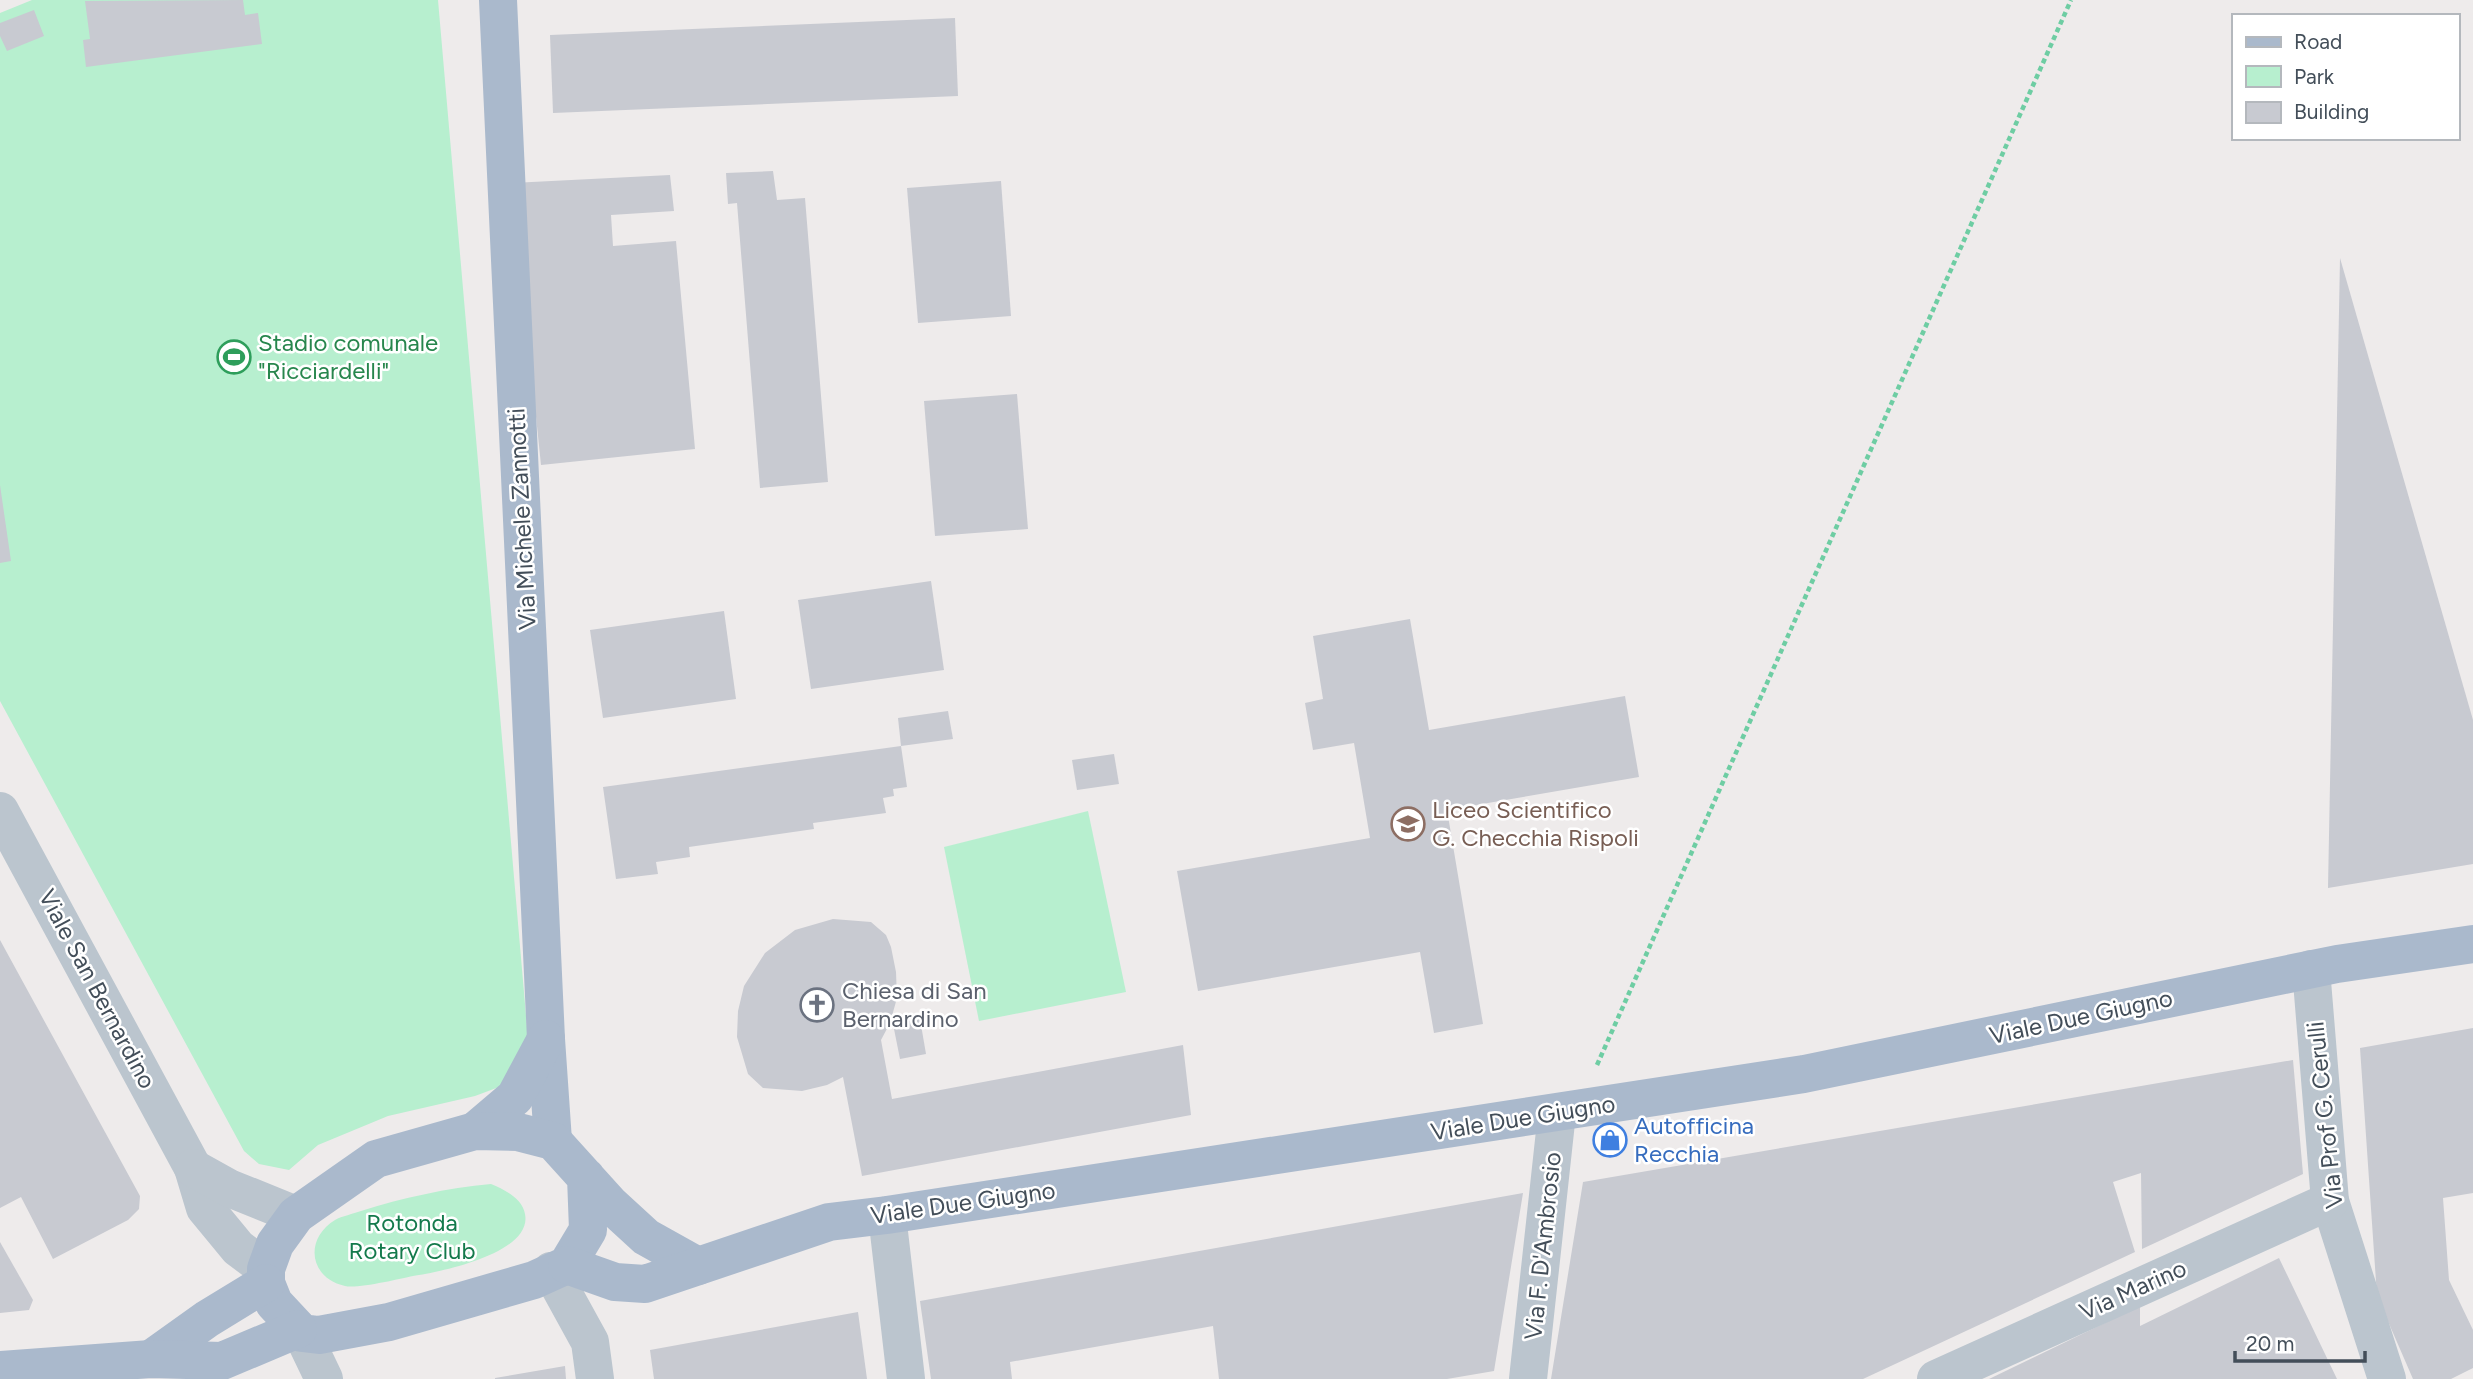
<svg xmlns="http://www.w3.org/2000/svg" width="2473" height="1379" viewBox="0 0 2473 1379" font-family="Figtree,sans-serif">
<rect width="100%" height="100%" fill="#eeebeb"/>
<!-- green -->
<g fill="#b7efcf">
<path d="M32 0H438L529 1050 507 1084 475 1096 388 1116 318 1145 289 1170 259 1164 244 1151 0 701V13Z"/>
<path d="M1088 811 1126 992 979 1021 944 847Z"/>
<path d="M491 1184C505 1190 522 1198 525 1214 533 1253 441 1272 413 1276 399 1279 357 1289 345 1286 309 1278 304 1239 335 1220 342 1216 353 1214 361 1211 402 1198 447 1188 491 1184Z"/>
</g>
<!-- building -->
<g fill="#c8cad1">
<path d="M243 0 245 15 258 13 262 44 86 67 83 40 90 39 85 1Z"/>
<path d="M34 10 44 36 7 51 0 36V23Z"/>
<path d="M955 18 958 96 553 113 550 35Z"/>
<path d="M773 171 777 200 805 198 828 482 760 488 737 203 728 204 726 173Z"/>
<path d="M670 175 674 211 611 215 613 246 676 241 695 449 541 465 512 183Z"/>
<path d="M1001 181 1011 316 918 323 907 188Z"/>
<path d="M2340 258 2473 720V864L2328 888Z"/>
<path d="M1017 394 1028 529 935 536 924 401Z"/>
<path d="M0 485 11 561 0 563Z"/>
<path d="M931 581 944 670 811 689 798 600Z"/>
<path d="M724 611 736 699 603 718 590 630Z"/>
<path d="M1410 619 1429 730 1625 696 1639 777 1447 810 1483 1024 1434 1033 1420 952 1198 991 1177 871 1370 838 1354 743 1313 750 1305 703 1323 699 1313 636Z"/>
<path d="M948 711 953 739 901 746 898 718Z"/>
<path d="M901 746 907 787 893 789 894 796 883 798 886 813 813 823 814 829 689 847 690 857 656 862 658 874 616 879 603 787Z"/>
<path d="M1114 754 1119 784 1077 790 1072 760Z"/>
<path d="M833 919 871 922 886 935 891 947 896 972 897 998 890 1023 881 1040 892 1099 1183 1045 1191 1115 862 1176 843 1077 827 1085 802 1091 763 1088 748 1074 737 1037 738 1011 744 986 765 953 795 930Z"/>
<path d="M0 940 140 1196 139 1209 128 1220 53 1259 21 1197 0 1208Z"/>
<path d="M920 1019 926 1054 900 1059 893 1024Z"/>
<path d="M2473 1028V1193L2443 1198 2449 1280 2473 1330V1368L2451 1379H2413L2377 1296 2360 1048Z"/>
<path d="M2293 1060 2303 1174 2142 1249 2141 1173 2113 1182 2135 1252 1863 1379H1551L1583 1182Z"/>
<path d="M1523 1193 1494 1371 1447 1379H1219L1213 1326 1010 1362 1012 1379H931L920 1301Z"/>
<path d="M0 1242 33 1300 29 1310 0 1313Z"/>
<path d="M2279 1258 2337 1379H1989L2140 1306V1326Z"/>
<path d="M858 1312 867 1379H654L650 1350Z"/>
<path d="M565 1366 566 1379H495V1378Z"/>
</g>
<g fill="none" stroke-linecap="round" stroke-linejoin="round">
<!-- path -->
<path stroke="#6ecda3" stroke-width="4.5" stroke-dasharray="5 3.5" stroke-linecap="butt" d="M1597 1065 2071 0"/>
<!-- minor -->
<g stroke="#bbc5ce" stroke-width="38">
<path d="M0 811 193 1168 205 1208 238 1248 266 1269"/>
<path d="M2311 969 2330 1201 2387 1379"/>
<path d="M193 1168 229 1188 296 1215"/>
<path d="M887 1215 906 1379"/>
<path d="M551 1271 590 1342 595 1379"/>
<path d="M302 1333 324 1379"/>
<path d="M1528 1379 1557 1113"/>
<path d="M1936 1379 2330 1201"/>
</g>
<!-- major -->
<g stroke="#aab9cc" stroke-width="38">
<path d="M498 0 546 1039 553 1141"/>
<path d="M475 1131 515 1097 546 1039"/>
<path d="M586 1177 588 1230 567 1265 534 1280 389 1322 319 1335 302 1333 274 1303 266 1283V1269L275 1244 296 1215 376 1159 475 1131 518 1132 553 1141 610 1204 646 1237 698 1266"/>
<path d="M567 1265 615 1282 645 1284 829 1222 887 1215 1804 1074 2337 964 2473 944"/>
<path d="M151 1359 207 1319 266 1283"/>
<path d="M0 1370 151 1359 222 1361 298 1329"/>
</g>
</g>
<!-- icons -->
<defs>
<symbol id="stadium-ring" viewBox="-11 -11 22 22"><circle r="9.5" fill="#fff" stroke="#2e9e5b" stroke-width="1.5"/><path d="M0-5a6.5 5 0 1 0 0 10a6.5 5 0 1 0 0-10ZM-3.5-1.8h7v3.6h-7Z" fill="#2e9e5b"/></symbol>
<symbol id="school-ring" viewBox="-11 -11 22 22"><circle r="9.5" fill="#fff" stroke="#8d6e63" stroke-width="1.5"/><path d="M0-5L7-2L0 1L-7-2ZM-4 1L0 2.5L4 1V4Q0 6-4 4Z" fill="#8d6e63"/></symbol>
<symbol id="church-ring" viewBox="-11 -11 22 22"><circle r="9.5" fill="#fff" stroke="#6b7280" stroke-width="1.5"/><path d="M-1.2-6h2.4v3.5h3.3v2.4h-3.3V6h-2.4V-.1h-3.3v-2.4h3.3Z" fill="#6b7280"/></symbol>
<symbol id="shop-ring" viewBox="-11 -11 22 22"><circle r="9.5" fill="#fff" stroke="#3f7fe0" stroke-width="1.5"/><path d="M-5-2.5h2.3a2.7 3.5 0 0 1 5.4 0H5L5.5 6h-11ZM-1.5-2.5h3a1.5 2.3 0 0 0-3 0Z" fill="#3f7fe0"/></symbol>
</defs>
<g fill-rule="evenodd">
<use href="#stadium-ring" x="215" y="338" width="38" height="38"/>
<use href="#school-ring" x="1389" y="805" width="38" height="38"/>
<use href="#church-ring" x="798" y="986" width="38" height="38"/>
<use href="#shop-ring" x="1591" y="1121" width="38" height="38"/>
</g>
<g text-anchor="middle" stroke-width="5" stroke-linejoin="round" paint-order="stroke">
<!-- leisure labels -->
<g font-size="24" fill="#27864d" stroke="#fff" text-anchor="start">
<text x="258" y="351">Stadio comunale<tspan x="258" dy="28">"Ricciardelli"</tspan></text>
</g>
<!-- street labels -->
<g font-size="24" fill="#434e59" stroke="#fff">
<text transform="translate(522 519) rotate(-93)" y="8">Via Michele Zannotti</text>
<text transform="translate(97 989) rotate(62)" y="8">Viale San Bernardino</text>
<text transform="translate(2081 1017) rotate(-12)" y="8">Viale Due Giugno</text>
<text transform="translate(2325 1115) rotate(-96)" y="8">Via Prof G. Cerulli</text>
<text transform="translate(1523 1118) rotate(-9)" y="8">Viale Due Giugno</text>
<text transform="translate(963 1203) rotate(-8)" y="8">Viale Due Giugno</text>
<text transform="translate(1543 1246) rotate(-84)" y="8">Via F. D'Ambrosio</text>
<text transform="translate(2133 1290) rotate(-24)" y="8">Via Marino</text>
</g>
<!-- education labels -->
<g font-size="24" fill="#785e54" stroke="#fff" text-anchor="start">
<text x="1432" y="818">Liceo Scientifico<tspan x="1432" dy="28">G. Checchia Rispoli</tspan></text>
</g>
<!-- worship labels -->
<g font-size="24" fill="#5b616d" stroke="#fff" text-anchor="start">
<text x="842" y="999">Chiesa di San<tspan x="842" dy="28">Bernardino</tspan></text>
</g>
<!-- shop labels -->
<g font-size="24" fill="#366cbe" stroke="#fff" text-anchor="start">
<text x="1634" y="1134">Autofficina<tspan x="1634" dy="28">Recchia</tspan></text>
</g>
<!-- park labels -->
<g font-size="24" fill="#147a4c" stroke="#fff">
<text x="412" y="1231">Rotonda<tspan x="412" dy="28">Rotary Club</tspan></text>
</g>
</g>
<!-- legend -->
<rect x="2232" y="14" width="228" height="126" fill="#ffffff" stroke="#b4b8bd" stroke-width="2"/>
<rect x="2246" y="37" width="35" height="10" fill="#aab9cc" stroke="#b4b8bd" stroke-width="2"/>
<text x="2294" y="49" font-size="21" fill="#434e59">Road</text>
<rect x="2246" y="66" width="35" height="21" fill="#b7efcf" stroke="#b4b8bd" stroke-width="2"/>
<text x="2294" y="84" font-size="21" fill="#434e59">Park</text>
<rect x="2246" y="102" width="35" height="21" fill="#c8cad1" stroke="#b4b8bd" stroke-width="2"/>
<text x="2294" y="119" font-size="21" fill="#434e59">Building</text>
<!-- scale -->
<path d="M2235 1351v10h130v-10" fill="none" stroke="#434e59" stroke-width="3.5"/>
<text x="2246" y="1351" font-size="21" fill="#434e59" stroke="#ffffff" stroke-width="5" paint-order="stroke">20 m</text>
</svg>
